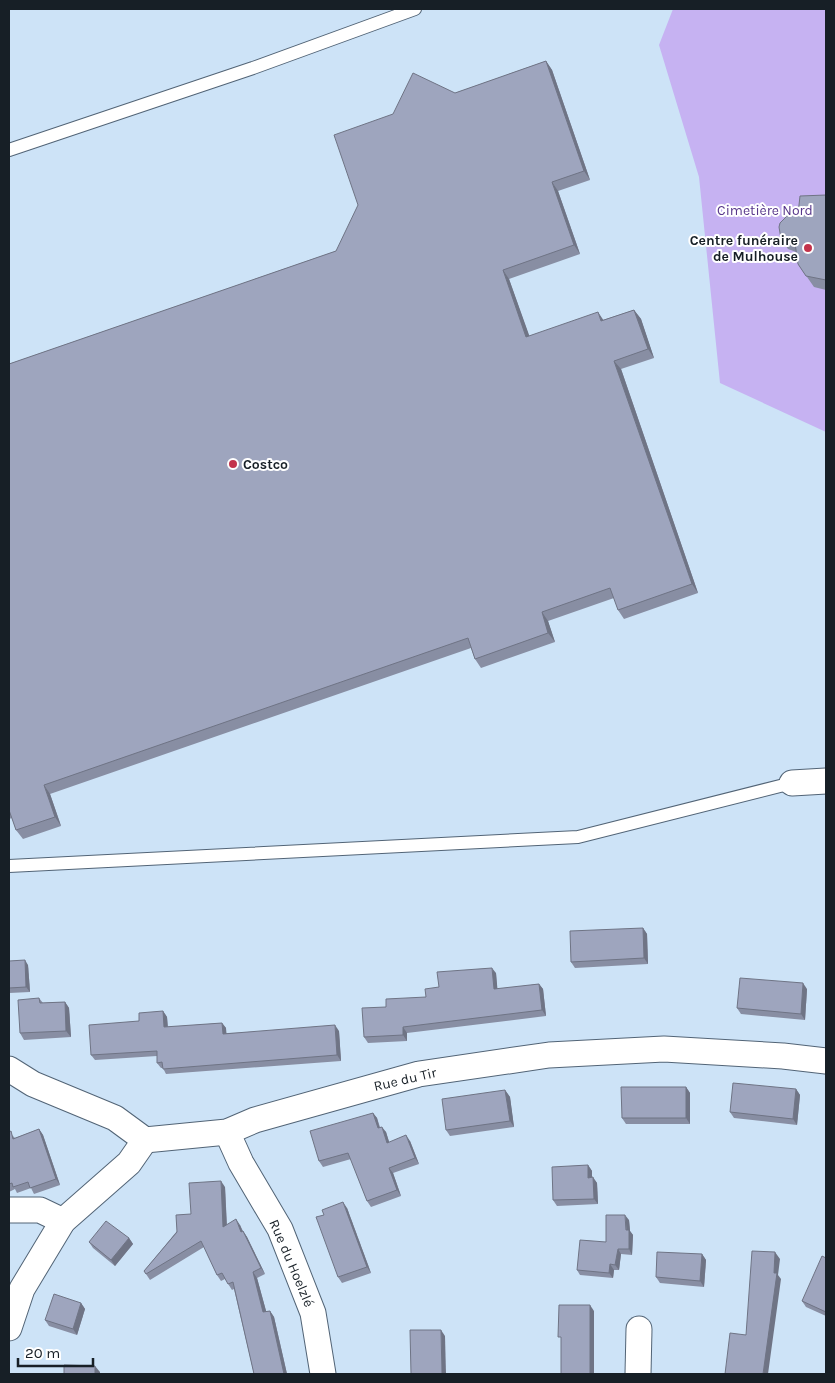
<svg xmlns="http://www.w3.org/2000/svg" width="835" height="1383" viewBox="0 0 835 1383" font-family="Karla,sans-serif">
<rect width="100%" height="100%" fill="#cde3f7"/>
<!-- green -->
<path fill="#c6b2f2" d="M673 9H826V432L720 383 699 177 659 45Z"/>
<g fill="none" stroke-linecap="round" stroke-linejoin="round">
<defs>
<g id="lane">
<path d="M9 150 253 68 415 9"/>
<path d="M9 866 578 837 792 783"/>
</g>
<g id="street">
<path d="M792 783 826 781"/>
<path d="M9 1069 33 1084 115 1118 145 1140 227 1132 255 1120 419 1074 549 1055 664 1049 783 1056 826 1061"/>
<path d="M227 1132 241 1163 280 1229 313 1313 323 1374"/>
<path d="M9 1210H40L63 1221"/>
<path d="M9 1328 22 1289 63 1221 129 1163 145 1140"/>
<path d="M638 1374 639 1329"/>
</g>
</defs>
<!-- lane casing -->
<use href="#lane" stroke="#526476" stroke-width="14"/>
<!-- street casing -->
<use href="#street" stroke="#526476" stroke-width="27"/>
<!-- lane -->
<use href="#lane" stroke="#fff" stroke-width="12"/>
<!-- street -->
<use href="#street" stroke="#fff" stroke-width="25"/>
</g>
<!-- wall -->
<g fill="#888ea3">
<path d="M546 61 552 70 590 180 558 191 580 254 509 279 529 336 603 320 634 310 641 319 654 358 621 369 698 593 624 619 618 610 614 598 548 621 555 642 481 668 475 659 471 648 50 794 61 826 23 839 16 830 12 818 9 819V364L336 251 455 93Z"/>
<path d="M826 195V290L814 287 798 264 796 252 788 249 781 239 798 214Z"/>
<path d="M643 928 647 934 648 964 575 968 571 962Z"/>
<path d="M9 961 28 965 30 992 9 993Z"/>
<path d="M496 973 497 989 539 984 543 989 546 1016 407 1033V1041L368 1043 364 1037 386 1007 426 997 439 987Z"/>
<path d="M807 989 805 1020 741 1014 737 1008Z"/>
<path d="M39 998 43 1003 65 1002 69 1008 71 1037 24 1040 20 1033Z"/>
<path d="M163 1011 167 1017 168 1027 222 1023 226 1028V1033L339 1031 341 1061 166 1074 163 1068H161L157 1063V1056L95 1060 91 1055 139 1021Z"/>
<path d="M686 1087 690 1093V1124H626L622 1118Z"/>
<path d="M796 1089 800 1095 797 1125 734 1118 730 1112Z"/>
<path d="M505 1090 510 1097 514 1127 450 1136 446 1130Z"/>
<path d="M373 1113 377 1118 380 1127 386 1132 389 1142 410 1141 419 1164 393 1173 401 1196 371 1207 367 1201 351 1159 323 1167 319 1161Z"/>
<path d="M39 1129 43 1135 60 1185 34 1194 31 1188 17 1193 15 1189 9 1192V1132L15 1138Z"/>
<path d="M588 1165 592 1171V1177L597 1183 598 1204 557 1206 553 1200Z"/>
<path d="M225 1187 227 1225H240L243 1231 247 1237 265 1274 257 1278 266 1311H270L274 1317 287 1374H254L234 1289 232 1290 225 1279 221 1281 217 1275 204 1247 150 1280 144 1271 191 1214Z"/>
<path d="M347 1208 371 1273 342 1283 338 1277Z"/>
<path d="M629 1220 630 1231 633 1235 632 1255 621 1254 619 1270H614L613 1278 580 1275 577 1270Z"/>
<path d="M129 1238 133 1244 115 1266 93 1248 89 1242Z"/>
<path d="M702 1254 706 1260 704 1287 660 1283 656 1277Z"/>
<path d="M826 1258V1316L806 1307 802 1301Z"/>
<path d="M81 1303 85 1309 77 1335 49 1326 45 1320Z"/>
</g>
<!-- shaded-wall -->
<g fill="#6f7485">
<path d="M546 61 552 70 590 180 584 171Z"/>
<path d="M552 182 558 191 580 254 574 245Z"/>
<path d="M503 270 509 279 533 346 526 337Z"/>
<path d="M634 310 641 319 654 358 648 349Z"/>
<path d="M598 312 604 321H601Z"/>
<path d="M614 361 621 369 698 593 692 584Z"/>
<path d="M542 612 548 621 555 642 548 633Z"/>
<path d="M44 785 50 794 61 826 55 817Z"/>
<path d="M643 928 647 934 648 964 644 958Z"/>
<path d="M25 960 28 965 30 992 26 987Z"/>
<path d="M492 968 496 973 498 995 494 989Z"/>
<path d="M803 983 807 989 805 1020 801 1014Z"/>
<path d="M539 984 543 989 546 1016 542 1010Z"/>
<path d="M65 1002 69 1008 71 1037 66 1031Z"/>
<path d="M163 1011 167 1017 168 1033 164 1027Z"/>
<path d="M222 1023 226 1028 227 1039 223 1034Z"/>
<path d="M335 1025 339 1031 341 1061 337 1055Z"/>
<path d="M403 1027 407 1033V1041L403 1035Z"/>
<path d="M686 1087 690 1093V1124L686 1118Z"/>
<path d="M796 1089 800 1095 797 1125 793 1119Z"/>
<path d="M505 1090 510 1097 514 1127 510 1121Z"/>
<path d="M373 1113 377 1118 381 1134 378 1128Z"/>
<path d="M382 1127 386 1132 391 1148 387 1143Z"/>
<path d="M39 1129 43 1135 60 1185 56 1179Z"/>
<path d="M406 1135 410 1141 419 1164 415 1158Z"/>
<path d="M588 1165 592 1171V1183L588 1178Z"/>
<path d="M389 1168 393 1173 401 1196 397 1190Z"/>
<path d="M593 1177 597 1183 598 1204 594 1199Z"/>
<path d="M221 1181 225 1187 227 1233 223 1227Z"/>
<path d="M343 1202 347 1208 371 1273 367 1267Z"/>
<path d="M625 1215 629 1220 630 1231 633 1235 632 1255 629 1249Z"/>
<path d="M236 1219 240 1225 245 1238 241 1232Z"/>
<path d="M243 1231 247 1237 265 1274 261 1268Z"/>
<path d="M129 1238 133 1244 115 1266 111 1260Z"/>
<path d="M618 1249 621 1254 619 1270 615 1265Z"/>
<path d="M775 1252 780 1259 778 1275 781 1279 768 1374H763Z"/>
<path d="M702 1254 706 1260 704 1287 700 1281Z"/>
<path d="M610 1264 614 1270 613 1278 609 1273Z"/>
<path d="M253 1272 257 1278 268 1318 263 1312Z"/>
<path d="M81 1303 85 1309 77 1335 73 1329Z"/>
<path d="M590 1305 594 1311V1374H590Z"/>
<path d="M270 1311 274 1317 287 1374H284Z"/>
<path d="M441 1330 445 1336 446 1374H442Z"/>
<path d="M95 1366 100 1372V1374H95Z"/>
</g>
<!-- building -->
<g fill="#9ea5be" stroke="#6f7485">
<path d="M546 61 584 171 552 182 574 245 503 270 526 337 598 312 601 321 634 310 648 349 614 361 692 584 618 610 610 588 542 612 548 633 475 659 468 638 44 785 55 817 16 830 9 810V364L336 251 358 205 334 135 393 114 413 73 455 93Z"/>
<path d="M826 195V280L806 276 798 264 795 243 781 239 779 227 780 223 787 216 798 214 800 196Z"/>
<path d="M643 928 644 958 571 962 570 931Z"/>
<path d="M25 960 26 987 9 988V961Z"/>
<path d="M492 968 494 989 539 984 542 1010 403 1027V1035L364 1037 362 1008 386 1007V999L426 997 425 989 439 987 437 972Z"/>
<path d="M740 978 803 983 801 1014 737 1008Z"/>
<path d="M39 998 40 1003 65 1002 66 1031 20 1033 18 1000Z"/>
<path d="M163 1011 164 1027 222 1023 223 1034 335 1025 337 1055 163 1069 162 1062 157 1063V1051L91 1055 89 1025 139 1021V1013Z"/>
<path d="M733 1083 796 1089 793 1119 730 1112Z"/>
<path d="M621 1087H686V1118H622Z"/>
<path d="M505 1090 510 1121 446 1130 442 1099Z"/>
<path d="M373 1113 378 1128 382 1127 387 1143 406 1135 415 1158 389 1168 397 1190 367 1201 348 1153 319 1161 310 1131Z"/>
<path d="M39 1129 56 1179 30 1188 28 1182 13 1187 12 1183 9 1184V1132L11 1131 13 1139Z"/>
<path d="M588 1165V1178L593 1177 594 1199 553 1200 552 1167Z"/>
<path d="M221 1181 223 1227 236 1219 241 1232 243 1231 261 1268 253 1272 263 1312 270 1311 284 1374H254L233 1282 228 1284 222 1273 217 1275 201 1241 146 1274 144 1271 177 1232 176 1215 191 1214 189 1183Z"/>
<path d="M343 1202 367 1267 338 1277 316 1217 324 1215 322 1210Z"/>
<path d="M606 1215H625L626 1230H629V1249H618L615 1265 610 1264 609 1273 577 1270 580 1240 606 1242Z"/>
<path d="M106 1221 129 1238 111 1260 89 1242Z"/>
<path d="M752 1251 775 1252 774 1273H777L763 1374H725L730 1333 746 1335Z"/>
<path d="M657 1252 702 1254 700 1281 656 1277Z"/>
<path d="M822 1256 826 1258V1312L802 1301Z"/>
<path d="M54 1294 81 1303 73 1329 45 1320Z"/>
<path d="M559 1305H590V1374H561V1337H558Z"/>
<path d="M410 1330H441L442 1374H411Z"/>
<path d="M64 1365 95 1366V1374H64Z"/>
</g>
<!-- markers -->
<g fill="#c3334c" stroke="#fff" stroke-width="2">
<circle cx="808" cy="248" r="5"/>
<circle cx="233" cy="464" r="5"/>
</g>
<g text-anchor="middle" stroke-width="4" stroke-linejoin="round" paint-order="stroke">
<!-- park labels -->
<g font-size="14" fill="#57368a" stroke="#fff">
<text x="765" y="215">Cimetière Nord</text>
</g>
<!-- poi labels -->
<g font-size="14" font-weight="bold" fill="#171f26" stroke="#fff" text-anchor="end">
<text x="798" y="245">Centre funéraire<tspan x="798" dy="16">de Mulhouse</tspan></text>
<text x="243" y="469" text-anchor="start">Costco</text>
</g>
<!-- street labels -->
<g font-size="14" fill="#171f26" stroke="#fff">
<text transform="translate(405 1079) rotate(-13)" y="5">Rue du Tir</text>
<text transform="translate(292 1263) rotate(67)" y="5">Rue du Hoelzlé</text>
</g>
</g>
<!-- border -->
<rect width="835" height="1383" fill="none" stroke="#171f26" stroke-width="20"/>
<!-- scale -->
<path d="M18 1358v8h75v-8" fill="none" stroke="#171f26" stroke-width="2.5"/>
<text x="25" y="1358" font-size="15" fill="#171f26" stroke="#ffffff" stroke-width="4" paint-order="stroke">20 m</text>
</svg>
